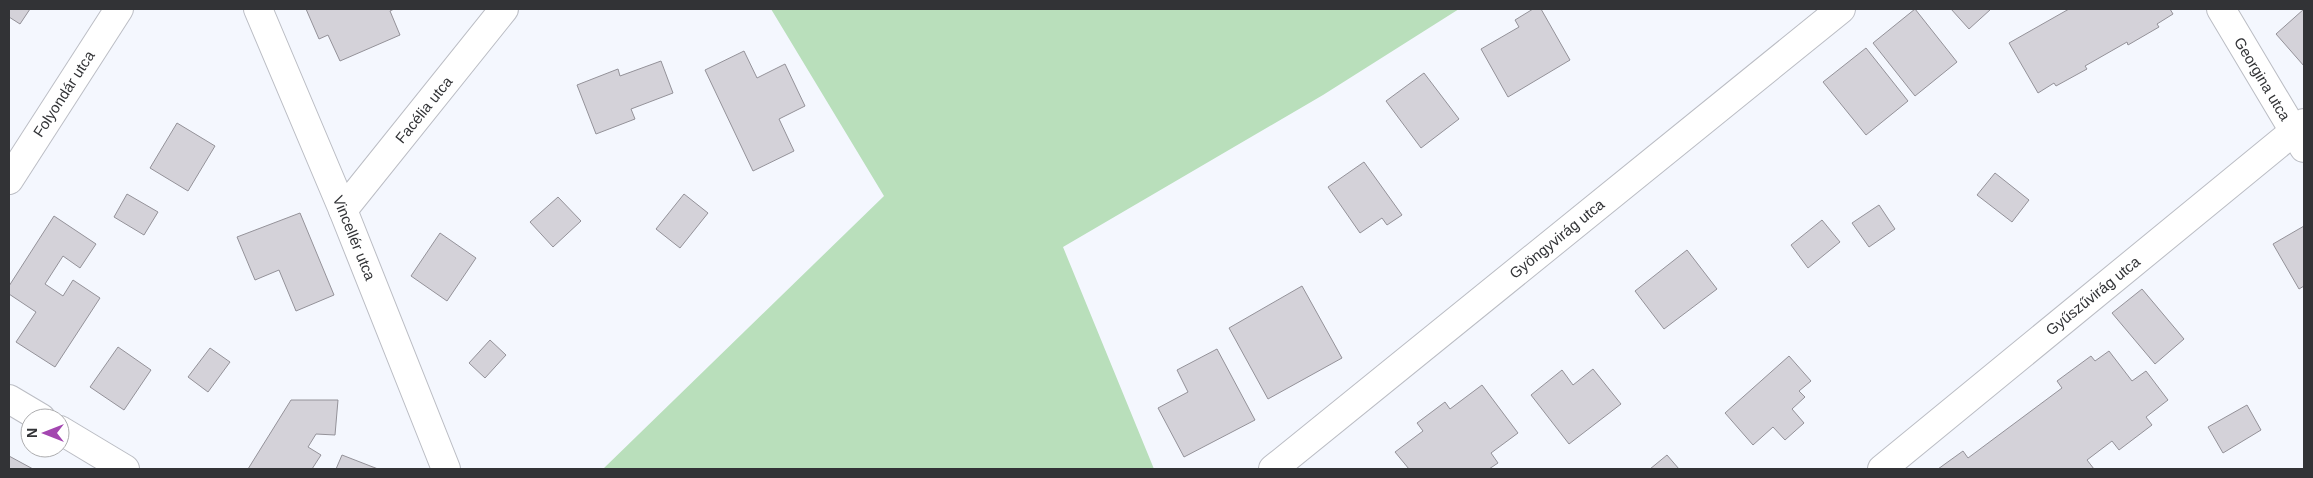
<svg xmlns="http://www.w3.org/2000/svg" width="2313" height="478" viewBox="0 0 2313 478" font-family="Helvetica,sans-serif">
<rect width="100%" height="100%" fill="#f4f7fe"/>
<!-- green -->
<path fill="#b9dfbb" d="M771 9H1459L1323 95 1063 247 1154 469H603L884 196Z"/>
<!-- building -->
<g fill="#d4d2d9" stroke="#949299">
<path d="M9 9H30L20 24 9 17Z"/>
<path d="M306 9H394L390 11 400 35 340 61 328 35 319 39Z"/>
<path d="M1533 9H1541L1570 60 1508 97 1481 49 1519 27 1515 20Z"/>
<path d="M1915 9 1957 62 1915 96 1873 43Z"/>
<path d="M1951 9H1991L1969 29Z"/>
<path d="M2069 9H2170L2173 14 2157 24 2159 27 2128 45 2127 42 2085 66 2087 69 2056 86 2054 83 2038 93 2009 43Z"/>
<path d="M2304 9V66L2276 34Z"/>
<path d="M1866 48 1908 101 1866 135 1823 82Z"/>
<path d="M744 51 757 78 785 64 805 106 779 119 794 151 753 171 705 70Z"/>
<path d="M661 61 673 93 631 109 635 119 596 134 577 85 618 69 620 76Z"/>
<path d="M1424 73 1459 119 1421 148 1386 101Z"/>
<path d="M177 123 215 146 188 191 150 168Z"/>
<path d="M1364 162 1402 215 1387 225 1382 218 1360 233 1328 187Z"/>
<path d="M1995 173 2029 200 2012 222 1977 195Z"/>
<path d="M127 194 158 212 144 235 114 217Z"/>
<path d="M684 194 708 213 680 248 656 229Z"/>
<path d="M558 197 581 221 553 247 530 222Z"/>
<path d="M1879 205 1895 229 1869 247 1852 223Z"/>
<path d="M300 213 334 295 296 311 279 270 255 280 237 237Z"/>
<path d="M54 216 96 244 80 268 63 256 45 284 63 296 73 280 100 298 55 367 16 342 36 312 9 294V286Z"/>
<path d="M1822 220 1840 242 1808 268 1791 245Z"/>
<path d="M2304 226V286L2299 289 2273 244Z"/>
<path d="M440 233 476 258 447 301 411 276Z"/>
<path d="M1687 250 1717 289 1664 329 1635 291Z"/>
<path d="M1302 286 1342 358 1268 399 1229 328Z"/>
<path d="M2142 289 2184 339 2155 364 2112 313Z"/>
<path d="M490 340 506 355 485 378 469 363Z"/>
<path d="M118 347 151 370 124 410 90 387Z"/>
<path d="M210 348 230 362 208 392 188 377Z"/>
<path d="M1217 349 1255 420 1184 457 1158 408 1188 392 1177 370Z"/>
<path d="M2109 351 2132 381 2146 371 2168 400 2146 417 2152 425 2119 450 2112 441 2087 460 2094 469H1938L1963 451 1968 458 2062 388 2057 381 2091 356 2095 361Z"/>
<path d="M1789 356 1811 381 1799 391 1805 397 1792 409 1804 423 1785 440 1773 427 1753 445 1725 413Z"/>
<path d="M1593 369 1621 404 1569 444 1531 395 1562 370 1573 385Z"/>
<path d="M1482 385 1518 433 1491 453 1498 463 1489 469H1409L1395 452 1423 431 1417 423 1445 402 1450 409Z"/>
<path d="M291 400H338L335 435 316 434 308 447 321 455 312 469H248Z"/>
<path d="M2247 405 2261 430 2223 453 2208 427Z"/>
<path d="M342 455 378 469H336Z"/>
<path d="M1667 455 1679 469H1650Z"/>
<path d="M9 456 33 469H9Z"/>
</g>
<g fill="none" stroke-linecap="round" stroke-linejoin="round">
<defs>
<g id="minor">
<path d="M258 9 343 210 446 469"/>
<path d="M2221 9 2304 148"/>
<path d="M9 180 119 9"/>
<path d="M343 210 504 9"/>
<path d="M9 399 41 418"/>
<path d="M60 430 125 469"/>
<path d="M1273 469 1841 9"/>
<path d="M1882 469 2304 123"/>
</g>
</defs>
<!-- minor casing -->
<use href="#minor" stroke="#bbbdc4" stroke-width="30"/>
<!-- minor -->
<use href="#minor" stroke="#fff" stroke-width="28"/>
</g>
<g text-anchor="middle" stroke-width="4.5" stroke-linejoin="round" paint-order="stroke">
<!-- street labels -->
<g font-size="15" fill="#323336" stroke="#fff">
<text transform="translate(2262 79) rotate(59)" y="5">Georgina utca</text>
<text transform="translate(64 94) rotate(-57)" y="5">Folyondár utca</text>
<text transform="translate(424 110) rotate(-51)" y="5">Facélia utca</text>
<text transform="translate(354 238) rotate(68)" y="5">Vincellér utca</text>
<text transform="translate(1557 239) rotate(-39)" y="5">Gyöngyvirág utca</text>
<text transform="translate(2093 296) rotate(-39)" y="5">Gyűszűvirág utca</text>
</g>
</g>
<!-- border -->
<rect width="2313" height="478" fill="none" stroke="#323336" stroke-width="20"/>
<!-- north arrow -->
<g transform="translate(45 433) rotate(270)"><circle r="24" fill="#ffffff" stroke="#adadaf"/>
<path d="M0-4L9 19L0 12L-9 19Z" fill="#a346b0"/>
<text y="-8" font-size="14" font-weight="bold" text-anchor="middle" fill="#323336">N</text>
</g>
</svg>
